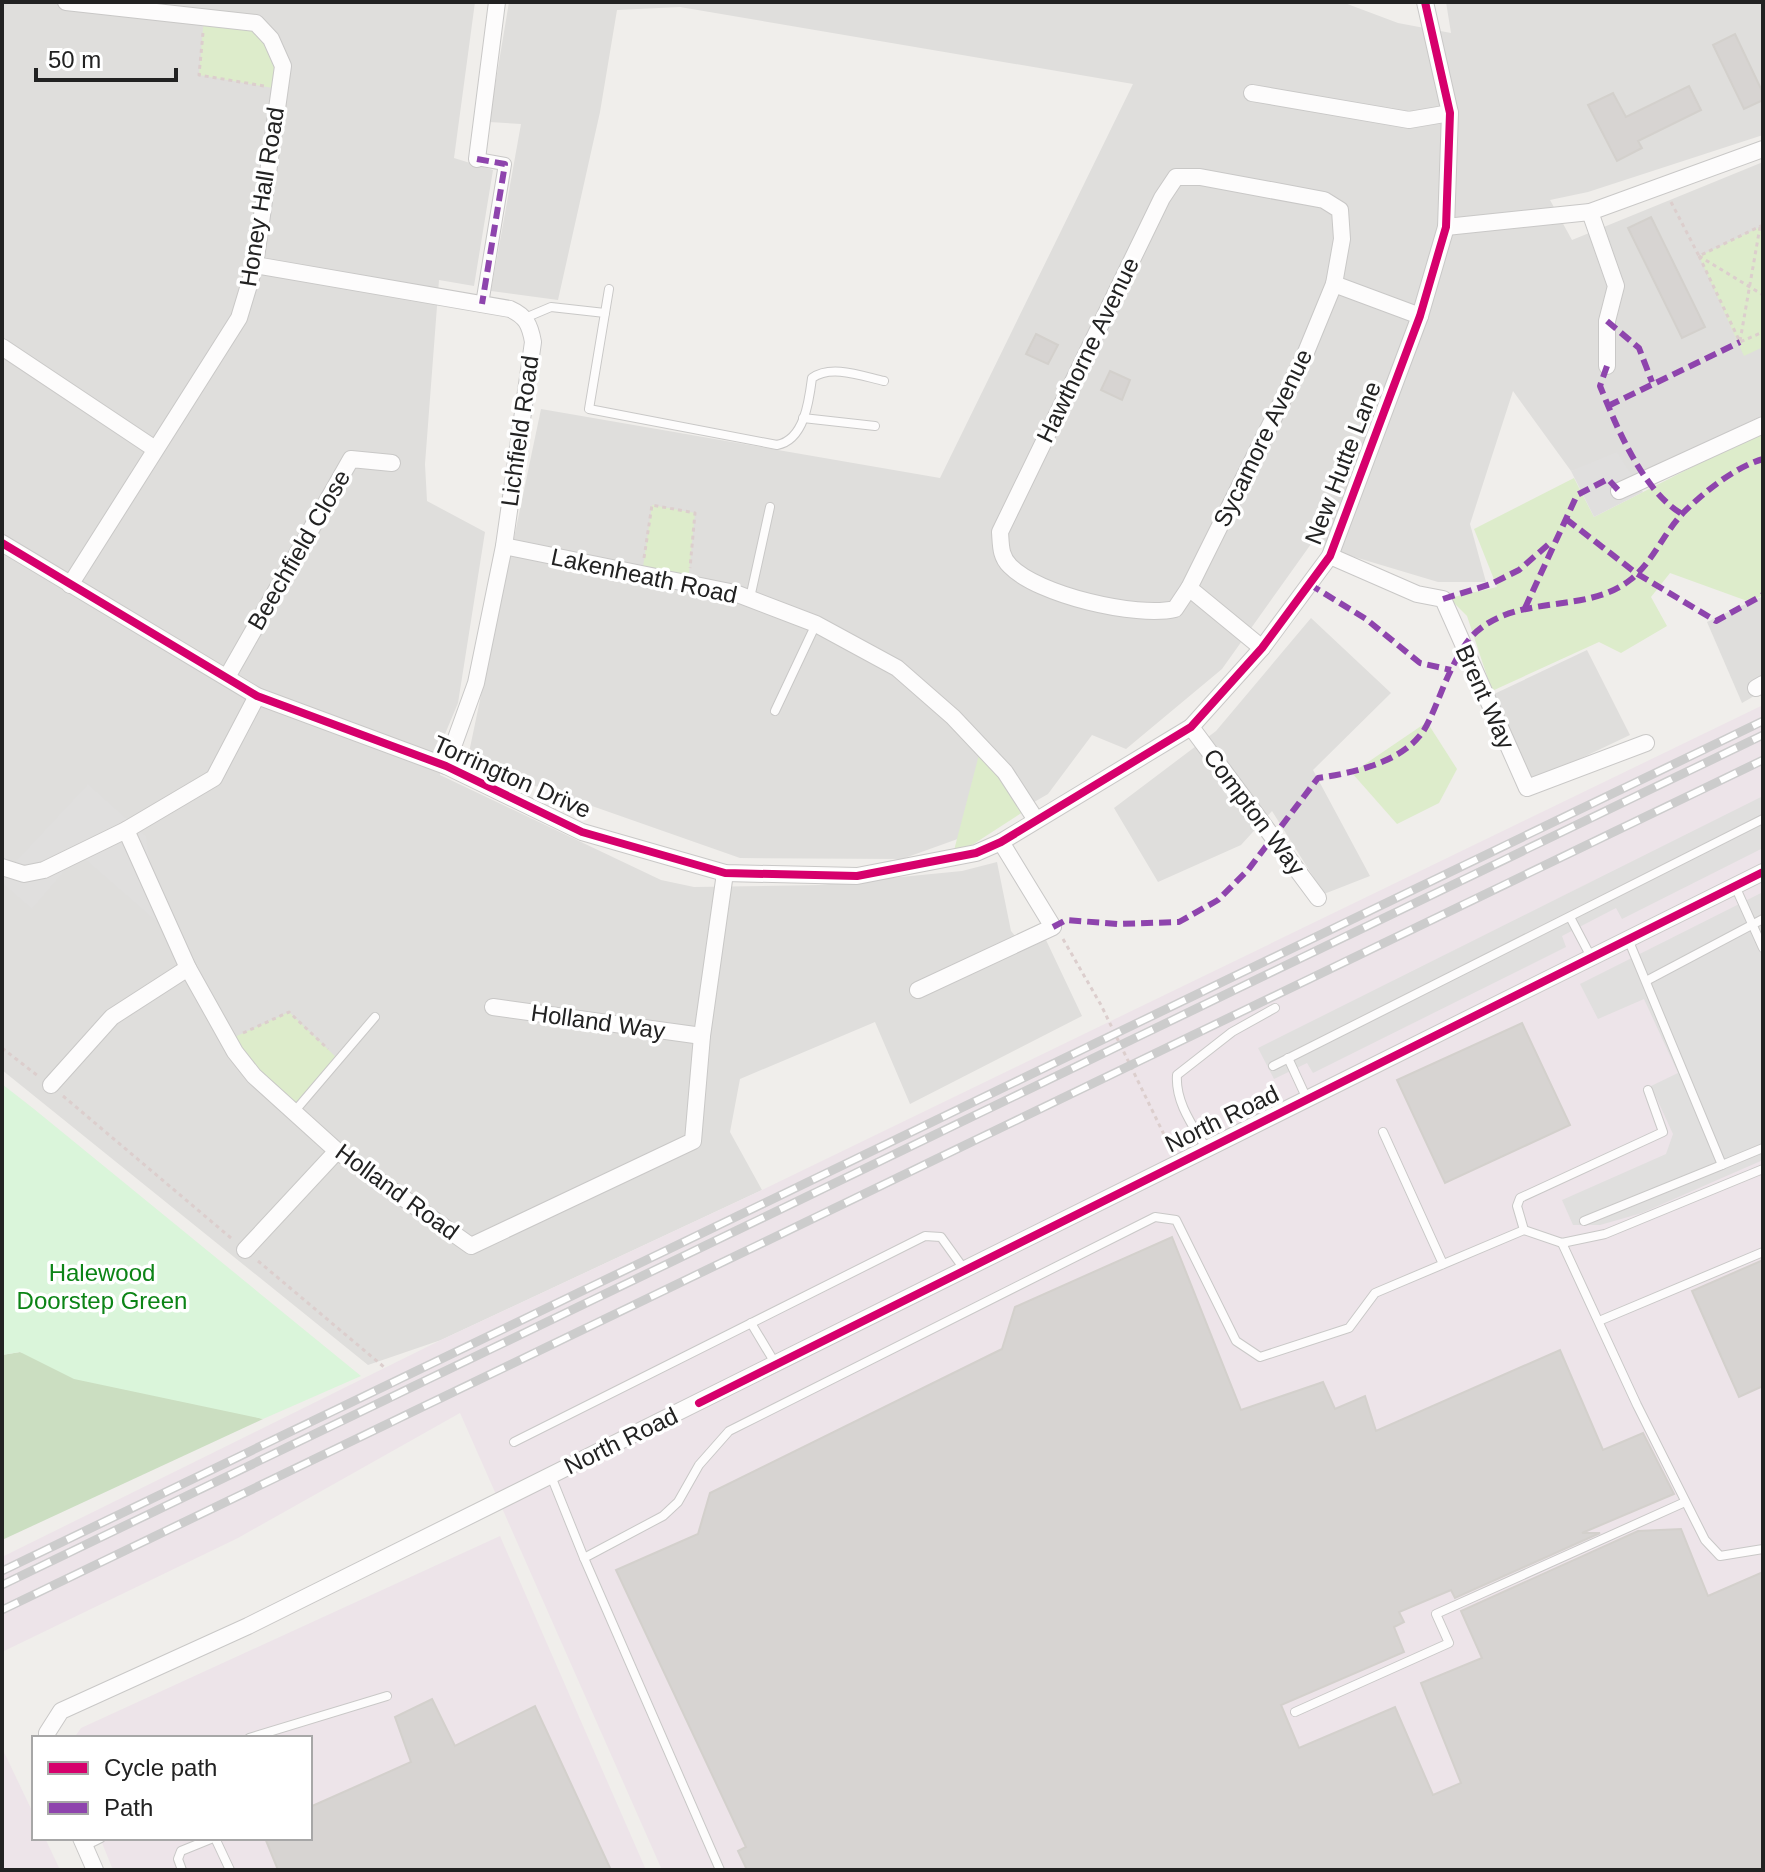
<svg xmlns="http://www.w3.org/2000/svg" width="1765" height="1872" viewBox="0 0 1765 1872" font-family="Arial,sans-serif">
<rect width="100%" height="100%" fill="#f0eeeb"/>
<!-- residential -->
<g fill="#dfdedc">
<path d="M2 2H475L454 158 493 170 474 286 439 280 425 464 427 501 485 532 458 703 440 746V775L661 880 694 887 819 885 962 871 997 862 1011 931 1026 949 1046 940 1082 1016 910 1104 875 1022 740 1079 730 1132 762 1190 441 1340 368 1365 2 1070Z"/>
<path d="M509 2H1342L1398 23 1451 33 1446 2H1763V135L1588 192 1550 200 1572 240 1763 162V415L1624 482 1614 459 1571 471 1513 391 1470 524 1486 582H1438L1311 544 1222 669 1126 749 1092 735 1048 794 991 827 902 859 740 858 467 762 541 409 940 478 1133 84 680 7 617 10 600 112 558 300 491 291 521 124 489 122Z"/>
<path d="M1763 596V691L1742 703 1707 622Z"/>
<path d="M1311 618 1391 693 1313 770 1370 876 1324 894 1272 811 1241 845 1158 882 1114 808 1216 731Z"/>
<path d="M1587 650 1630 735 1531 782 1492 695Z"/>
</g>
<!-- industrial -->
<g fill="#ede4e9">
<path d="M1763 705V1870H662L460 1413 238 1538 2 1652V1557L441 1340 762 1190Z"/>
<path d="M500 1536 646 1870H113L100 1838H310V1738H74L81 1728Z"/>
<path d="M2 1748 34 1815V1838H45L60 1870H2Z"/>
</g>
<!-- grass -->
<g fill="#ddeccb">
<path d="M204 17 261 29 278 56 279 89 199 75Z"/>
<path d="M1760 227 1763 232V347L1744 356 1699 256Z"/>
<path d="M1763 431V595L1750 602 1670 573 1651 597 1667 626 1621 653 1599 642 1492 691 1467 616 1449 598 1497 587 1474 529 1574 478 1594 517Z"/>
<path d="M652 505 695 513 688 583 642 574Z"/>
<path d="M1427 722 1457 769 1439 803 1397 824 1352 773Z"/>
<path d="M981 747 1029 808 952 858Z"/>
<path d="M289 1012 339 1060 294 1112 228 1040Z"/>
</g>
<!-- forest -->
<path fill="#cbdec1" d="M20 1352 263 1419 2 1540V1355Z"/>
<!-- park -->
<path fill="#daf5da" d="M2 1084 34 1109 361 1376 263 1419 74 1379 20 1352 2 1355Z"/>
<!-- parking -->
<g fill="#e0dfde">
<path d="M1617 452 1643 492 1594 517 1571 471Z"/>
<path d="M88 784 146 836 157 922 79 854 32 909 2 883V876Z"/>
<path d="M1763 796V848L1622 919 1616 908 1562 936 1566 947 1313 1073 1307 1063 1274 1079 1258 1048Z"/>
<path d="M1763 892V1160L1642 1213 1600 1225H1573L1562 1200 1666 1154 1673 1134 1651 1086 1678 1073 1644 999 1598 1019 1580 984Z"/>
</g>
<!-- building -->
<g fill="#d7d4d2" stroke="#d3d0cc" stroke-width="2">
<path d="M1735 34 1763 93V100L1744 109 1713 45Z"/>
<path d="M1689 86 1701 110 1638 141 1642 148 1617 161 1588 105 1613 93 1626 117Z"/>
<path d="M1651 217 1705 327 1682 338 1628 228Z"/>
<path d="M1036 334 1058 345 1048 364 1026 354Z"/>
<path d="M1110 371 1130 380 1122 400 1101 390Z"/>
<path d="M1522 1023 1570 1125 1445 1183 1397 1080Z"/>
<path d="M1172 1237 1241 1410 1323 1382 1335 1409 1365 1396 1376 1431 1560 1350 1603 1450 1643 1433 1674 1494 1582 1533H1600L1455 1598 1451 1590 1399 1612 1404 1622 1394 1627 1404 1652 1281 1705 1299 1748 1395 1707 1433 1795 1461 1783 1421 1683 1482 1658 1461 1611 1638 1531 1681 1529 1708 1596 1763 1572V1870H747L738 1851 746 1847 616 1570 698 1534 710 1493 1002 1349 1015 1307Z"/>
<path d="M1763 1260V1386L1739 1397 1692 1291Z"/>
<path d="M432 1699 455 1746 535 1706 611 1870H278L265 1838H310V1807L411 1762 395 1717Z"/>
</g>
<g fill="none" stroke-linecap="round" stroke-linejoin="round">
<defs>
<g id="service">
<path d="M609 289 589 409 777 445C804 440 809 402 812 378 831 364 862 376 884 381"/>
<path d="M525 318 551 307 605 313"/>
<path d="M803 418 875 426"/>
<path d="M750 598 770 507"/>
<path d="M775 711 816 624"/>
<path d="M1735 886 1763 948"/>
<path d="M1570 917 1591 957"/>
<path d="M1628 939 1722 1165 1763 1148"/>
<path d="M1646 981 1763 919"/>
<path d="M1288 1058 1307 1099"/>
<path d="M1273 1066 1763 819"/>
<path d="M294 1112 375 1017"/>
<path d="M1383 1132 1443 1264"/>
<path d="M1206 1148C1193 1126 1175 1102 1177 1075L1232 1032 1275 1008"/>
<path d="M1584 1221 1722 1165"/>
<path d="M1524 1230 1517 1206 1520 1198 1663 1132 1648 1090"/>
<path d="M1562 1243 1637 1405 1705 1540 1720 1556 1763 1549"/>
<path d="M1599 1321 1763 1252"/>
<path d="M751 1323 775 1363"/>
<path d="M514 1442 925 1236 941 1237 964 1269"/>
<path d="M551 1476 584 1558 720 1870"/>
<path d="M584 1558 663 1516 678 1502 699 1465 729 1431 1155 1217 1176 1220 1236 1341 1260 1357 1349 1328 1375 1293 1524 1230 1562 1243 1605 1234 1763 1169"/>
<path d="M1295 1712 1449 1643 1436 1614 1685 1502"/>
<path d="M249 1738 387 1696"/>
<path d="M215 1838 230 1870"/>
<path d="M85 1846 101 1838"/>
<path d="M182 1870 178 1859 181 1851 213 1838"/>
</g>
<path id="pedestrian" d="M477 159 505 164 482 304"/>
<g id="minor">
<path d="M66 2 256 23 271 39 283 66 255 265 239 318 70 585"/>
<path d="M1252 93 1409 120 1450 113"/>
<path d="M477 159 497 2"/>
<path d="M1590 212 1616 286 1607 321V366"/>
<path d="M1446 227 1590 212 1763 149"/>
<path d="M255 265 510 309C526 316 530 325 533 342L504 546 476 683 446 766"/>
<path d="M2 347 155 449"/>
<path d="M1619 491 1763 425"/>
<path d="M2 543 257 696 446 766 582 832 725 873 857 876 976 853 1001 842 1191 727 1262 648 1330 556 1420 316 1446 227 1450 113 1425 2"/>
<path d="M504 546 735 593 816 624 897 668 953 717 1005 772 1036 820"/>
<path d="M1330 556 1417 594 1443 599 1527 788 1646 743"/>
<path d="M1189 588 1175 609C1137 618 1038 595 1010 566 1000 556 1001 545 1000 532L1162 198 1176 177H1200L1324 200 1340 210 1342 239 1334 284"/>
<path d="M1262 648 1189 588 1304 357 1334 284 1420 316"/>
<path d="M227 677 351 459 392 463"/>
<path d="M1756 688 1763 684"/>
<path d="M1191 727 1318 898"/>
<path d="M126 830 188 968 235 1052 254 1076 337 1151 471 1246 693 1141 702 1036 725 873"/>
<path d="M2 867 24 874 44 870 126 830 214 778 257 696"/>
<path d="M918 990 1053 927 1001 842"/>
<path d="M493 1007 702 1036"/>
<path d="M51 1085 112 1017 188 968"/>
<path d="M245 1250 337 1151"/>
<path d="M47 1738V1733L61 1711 248 1626 1763 872"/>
<path d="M81 1838 95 1870"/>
</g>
</defs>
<!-- service casing -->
<use href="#service" stroke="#c9c8c7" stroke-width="10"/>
<!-- pedestrian casing -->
<use href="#pedestrian" stroke="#c9c8c7" stroke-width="14"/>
<!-- minor casing -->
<use href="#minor" stroke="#c9c8c7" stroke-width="18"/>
<!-- path -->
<g stroke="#dccecd" stroke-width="3" stroke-dasharray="4 4" stroke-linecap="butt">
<path d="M203 33 199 75 264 86"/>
<path d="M1671 202 1699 256 1763 225"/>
<path d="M1699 256 1740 342 1763 332"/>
<path d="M1699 256 1763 295"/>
<path d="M1740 341 1760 227"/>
<path d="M644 558 652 505 695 513 690 568"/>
<path d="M1063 939 1101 1005 1171 1149"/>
<path d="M243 1033 289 1012 328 1049"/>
<path d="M2 1048 38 1076"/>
<path d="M63 1096 231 1238"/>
<path d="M258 1261 384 1367"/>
</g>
<!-- service -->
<use href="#service" stroke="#fdfcfc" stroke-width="8"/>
<!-- pedestrian -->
<use href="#pedestrian" stroke="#fdfcfc" stroke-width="12"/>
<!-- minor -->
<use href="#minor" stroke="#fdfcfc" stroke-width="16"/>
<defs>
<g id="rail">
<path d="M2 1571 1763 721"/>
<path d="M2 1585 1763 735"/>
<path d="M2 1610 1763 760"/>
</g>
</defs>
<!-- rail casing -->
<use href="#rail" stroke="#ccc" stroke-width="9"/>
<!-- rail -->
<use href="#rail" stroke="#fff" stroke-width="6" stroke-dasharray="18" stroke-linecap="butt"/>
<!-- quiet -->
<g stroke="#8e44ad" stroke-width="6" stroke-dasharray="12 6" stroke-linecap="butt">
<path d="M477 159 505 164 482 304"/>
<path d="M1607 321 1639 348 1652 382"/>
<path d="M1607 366 1600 386C1617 428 1643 491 1682 514"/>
<path d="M1608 406 1740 342"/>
<path d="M1566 519 1636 573 1716 621 1763 595"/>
<path d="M1309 584 1366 619 1420 663 1451 670"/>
<path d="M1443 599 1491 584 1519 570 1550 543"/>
<path d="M1525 608 1577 495 1608 479 1619 491"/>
<path d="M1053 927 1066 920 1118 924 1179 922 1218 900 1248 870 1318 778C1352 773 1400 763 1422 733 1431 721 1442 688 1450 672 1458 656 1466 639 1481 628 1524 595 1588 613 1630 580 1653 562 1663 534 1683 513 1704 492 1735 467 1763 459"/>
</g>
<defs>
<g id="cycleway">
<path d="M2 543 257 696 446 766 582 832 725 873 857 876 976 853 1001 842 1191 727 1262 648 1330 556 1420 316 1446 227 1450 113 1425 2"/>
<path d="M699 1403 1763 872"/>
</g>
</defs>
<!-- cycleway casing -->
<use href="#cycleway" stroke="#fff" stroke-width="13"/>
<!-- cycleway -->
<use href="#cycleway" stroke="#d6006c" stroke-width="8"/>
</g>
<g text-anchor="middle" stroke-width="7" stroke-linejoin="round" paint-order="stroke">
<!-- street labels -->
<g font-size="24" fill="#222" stroke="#fff">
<text transform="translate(262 197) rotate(-81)" y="8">Honey Hall Road</text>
<text transform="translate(1088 350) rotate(-64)" y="8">Hawthorne Avenue</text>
<text transform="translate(520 431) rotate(-82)" y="8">Lichfield Road</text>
<text transform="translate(1263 438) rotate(-64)" y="8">Sycamore Avenue</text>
<text transform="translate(1343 463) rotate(-69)" y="8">New Hutte Lane</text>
<text transform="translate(299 550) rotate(-60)" y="8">Beechfield Close</text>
<text transform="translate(644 576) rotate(12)" y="8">Lakenheath Road</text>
<text transform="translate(1485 697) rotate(66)" y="8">Brent Way</text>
<text transform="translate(512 777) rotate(24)" y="8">Torrington Drive</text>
<text transform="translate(1254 812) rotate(53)" y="8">Compton Way</text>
<text transform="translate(598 1022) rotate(8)" y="8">Holland Way</text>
<text transform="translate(1222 1119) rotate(-26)" y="8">North Road</text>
<text transform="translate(397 1192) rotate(36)" y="8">Holland Road</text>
<text transform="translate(621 1441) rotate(-26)" y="8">North Road</text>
</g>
<!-- park labels -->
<g font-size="24" fill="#0c8416" stroke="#fff">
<text x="102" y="1281">Halewood<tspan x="102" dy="28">Doorstep Green</tspan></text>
</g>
</g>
<!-- border -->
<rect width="1765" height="1872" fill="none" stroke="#222222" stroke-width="8"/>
<!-- legend -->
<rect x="32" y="1736" width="280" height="104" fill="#ffffff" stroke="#a7a7a7" stroke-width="2"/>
<rect x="48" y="1762" width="40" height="12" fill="#d6006c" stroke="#a7a7a7" stroke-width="2"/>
<text x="104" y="1776" font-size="24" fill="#222222">Cycle path</text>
<rect x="48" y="1802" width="40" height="12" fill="#8e44ad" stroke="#a7a7a7" stroke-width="2"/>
<text x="104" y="1816" font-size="24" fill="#222222">Path</text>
<!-- scale -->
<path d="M36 68v12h140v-12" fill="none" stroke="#222222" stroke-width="4"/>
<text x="48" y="68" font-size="24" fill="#222222" stroke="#ffffff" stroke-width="6" paint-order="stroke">50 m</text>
</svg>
